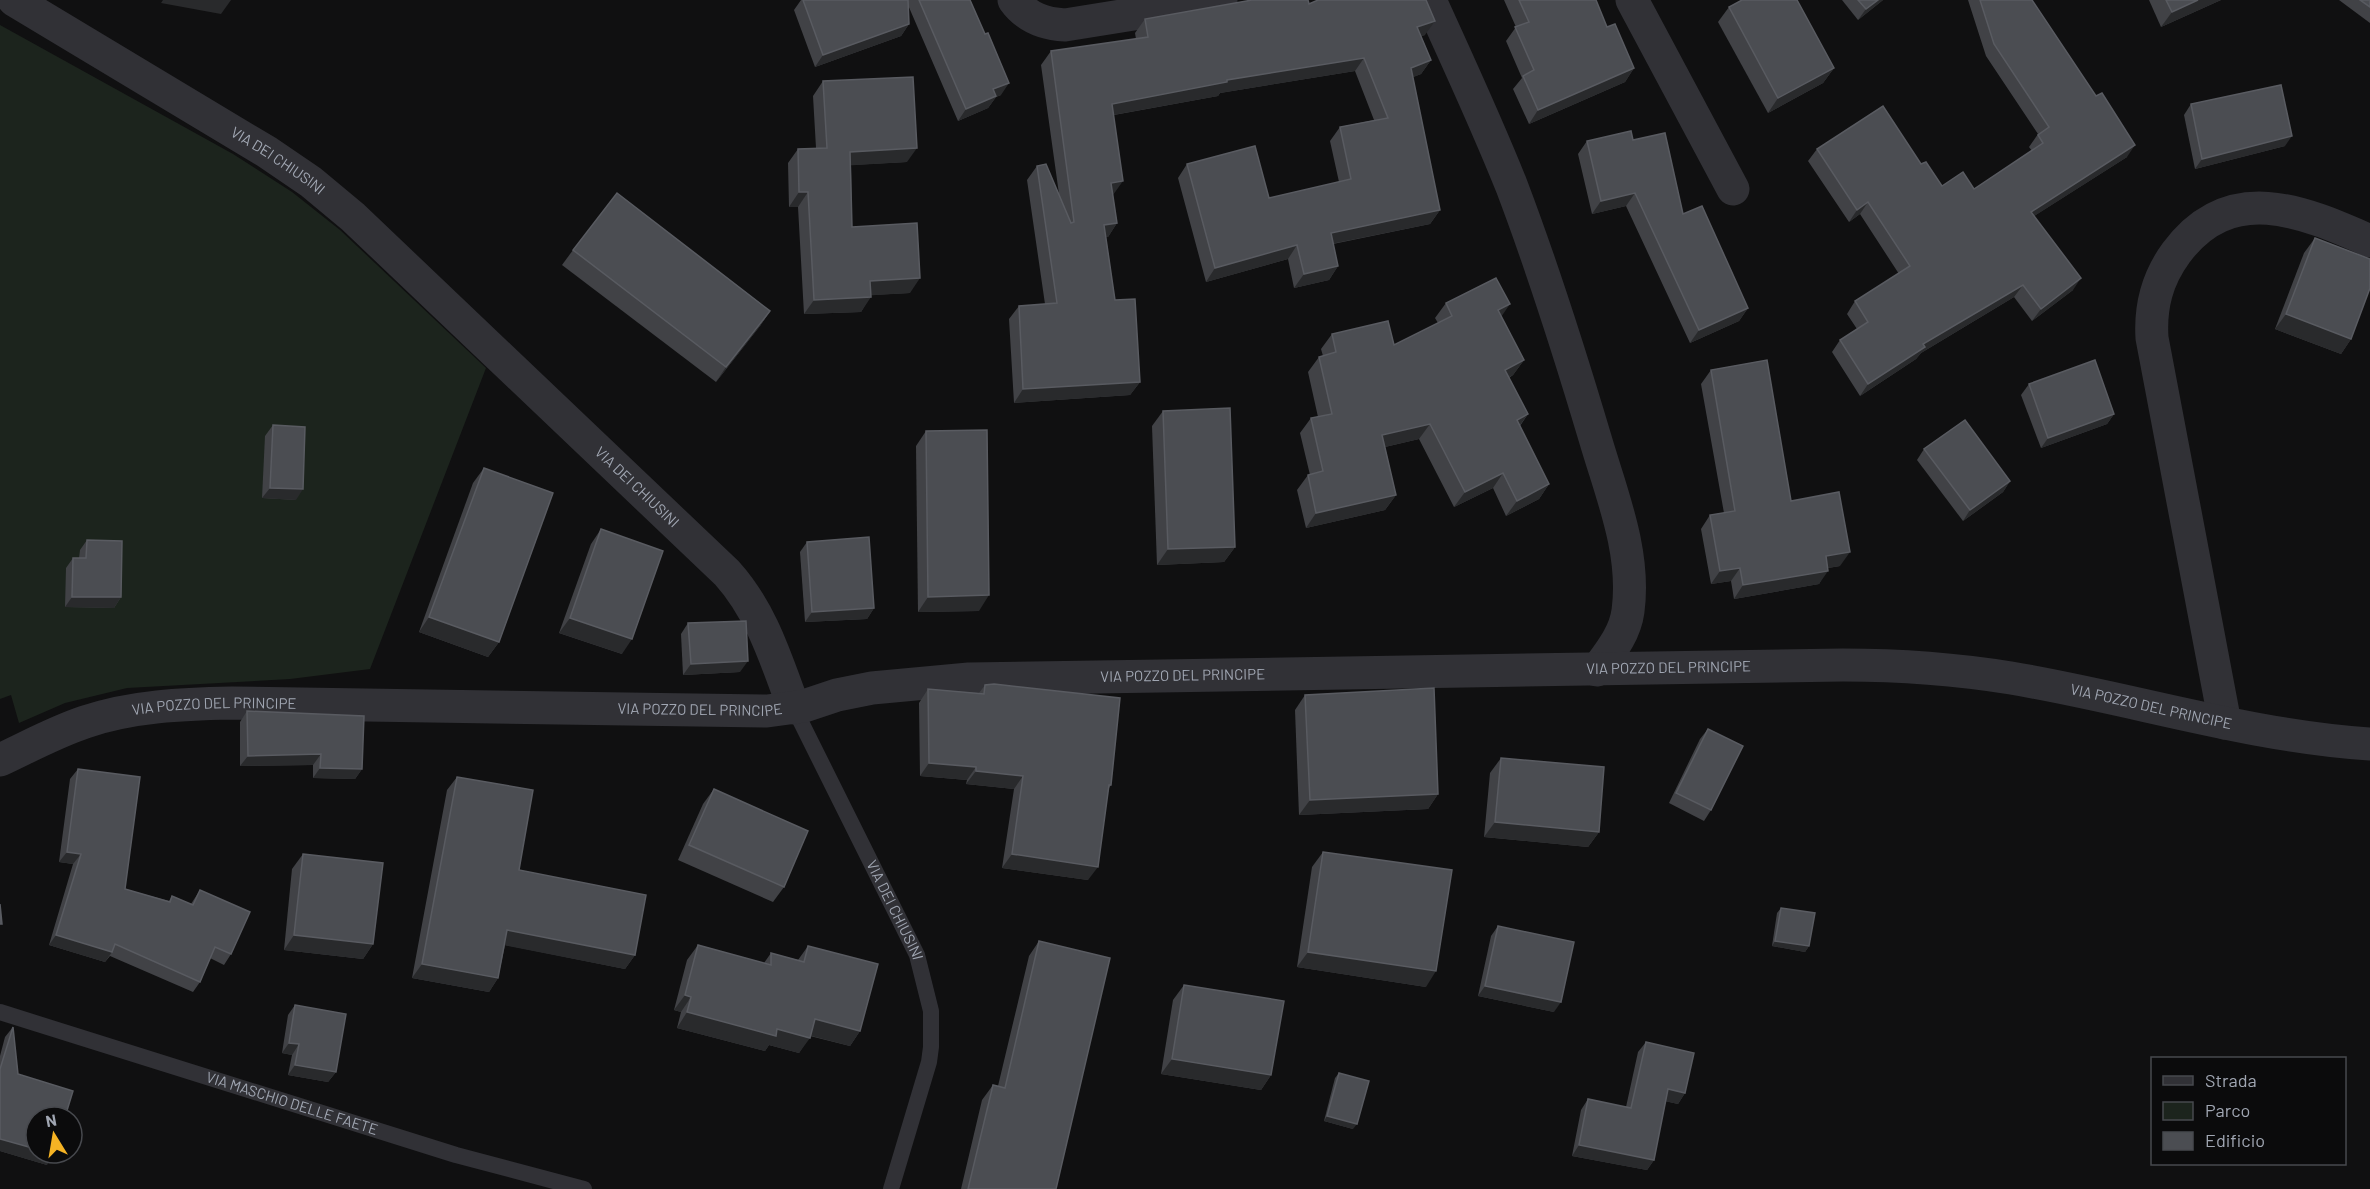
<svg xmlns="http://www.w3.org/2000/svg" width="2370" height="1189" viewBox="0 0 2370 1189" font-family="Barlow,sans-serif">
<rect width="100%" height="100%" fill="#101011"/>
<!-- green -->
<path fill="#1c241d" d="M0 25 233 154 292 192 340 230 486 368 370 669 290 679 127 688 65 703 19 723 11 695 0 699Z"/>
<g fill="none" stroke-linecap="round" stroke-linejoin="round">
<!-- lane -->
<g stroke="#313136" stroke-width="16">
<path id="s1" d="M794 708 917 955 931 1011V1047L929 1062 891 1189"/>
<path id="s2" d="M0 1012 456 1155 584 1189"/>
</g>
<!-- street -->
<g stroke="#313136" stroke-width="33">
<path id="s3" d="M14 0 267 152 311 182 353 217 727 573C762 612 776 660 794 708"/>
<path d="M1014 0C1027 18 1044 24 1065 25L1221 0"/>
<path d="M1430 0C1458 62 1487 124 1512 187 1543 269 1570 354 1595 438 1611 493 1636 552 1628 611 1625 634 1610 652 1597 670"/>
<path d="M1632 0 1733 189"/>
<path d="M2225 723 2152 338C2150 306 2157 279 2176 253 2230 180 2302 211 2370 241"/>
<path id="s4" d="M0 760C28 747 55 732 85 722 132 706 183 704 232 703L767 711 804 706 837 695 872 688 969 679 1843 665C1900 665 1955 669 2011 678 2131 698 2248 736 2370 744"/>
</g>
</g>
<!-- wall -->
<g fill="#414246">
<path d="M801 0H970L1001 95 996 97 988 108 958 121 908 5 909 24 901 36 815 67 794 10Z"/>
<path d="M1504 0H1596L1607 27 1634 68 1625 82 1529 124 1513 89 1522 78 1506 41 1516 27Z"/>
<path d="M1842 0H1883L1858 20Z"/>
<path d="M1968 0H2032L2127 157 2034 216 2073 290 2032 321 2014 297 1921 353 1916 359 1860 396 1832 352 1840 340 1857 329 1847 314 1855 301 1899 274 1860 214 1849 222 1808 161 1817 149 1921 164 1942 186 1974 189 2032 151 2029 147 2038 134 1986 56Z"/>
<path d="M2149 0H2221L2161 27Z"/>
<path d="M2339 0H2370V23Z"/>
<path d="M1309 4 1425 35 1421 36 1431 60 1421 74 1413 77 1440 210 1430 224 1333 244 1338 266 1329 280 1294 288 1288 259 1206 282 1178 178 1187 164 1269 198 1339 182 1330 141 1340 127 1374 120 1355 71 1220 93 1218 96 1114 115 1113 195 1117 223 1108 237H1106L1115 300 1140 382 1130 395 1014 403 1009 319 1019 306 1045 304 1027 180 1037 166 1059 194 1041 65 1051 51 1136 39 1135 33 1145 19Z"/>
<path d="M1729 7 1834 68 1823 83 1768 113 1718 22Z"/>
<path d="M823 81 907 162 851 165 852 227 910 293 871 295 861 312 804 314 798 207H789L788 163 798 149 816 148 813 96Z"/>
<path d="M2191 104 2285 146 2195 169 2184 115Z"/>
<path d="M1633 140 1748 308 1739 321 1690 343 1626 206 1592 214 1578 154 1587 141Z"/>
<path d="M2315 238 2351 339 2341 354 2275 329 2304 253Z"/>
<path d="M573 250 770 311 760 326 716 382 562 265Z"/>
<path d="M1446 303 1501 316 1524 360 1513 375 1509 378 1528 414 1520 426 1549 484 1539 499 1506 516 1493 488 1454 507 1419 439 1385 447 1396 495 1385 510 1306 528 1297 490 1308 475H1310L1300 433 1311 418 1318 417 1308 372 1319 357 1323 356 1321 349 1332 334 1394 345 1438 323 1435 318Z"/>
<path d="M1711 370 1791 501 1840 566 1828 568 1819 584 1734 599 1731 581 1711 584 1701 529 1710 515 1724 513 1701 384Z"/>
<path d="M2029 384 2114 414 2107 424 2041 448 2021 395Z"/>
<path d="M1163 411 1235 547 1224 562 1157 565 1152 426Z"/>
<path d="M273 425 296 500 262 498 265 436Z"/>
<path d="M926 431 979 611 918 612 916 446Z"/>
<path d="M1924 449 2010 481 2003 492 1963 521 1917 460Z"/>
<path d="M484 468 499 642 488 657 419 632 473 483Z"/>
<path d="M601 529 622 654 559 633 591 544Z"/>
<path d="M87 540 121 597 114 608 65 607 66 568 73 558H79L80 550Z"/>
<path d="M807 542 874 608 867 619 805 622 800 552Z"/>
<path d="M688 623 740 672 683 675 681 634Z"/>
<path d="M985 685 1111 785 1109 788 1088 880 1002 868 1014 789 966 784 967 780 920 776 919 703 928 689 979 693Z"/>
<path d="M1305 695 1438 794 1428 809 1299 815 1295 710Z"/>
<path d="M247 711 362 769 355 779 313 778V765L240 766V722Z"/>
<path d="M1708 729 1711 810 1704 821 1669 803 1700 739Z"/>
<path d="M1501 758 1599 832 1588 847 1484 837 1490 773Z"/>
<path d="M78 769 125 889 169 901 172 896 191 904 200 890 231 954 224 965 210 958 200 982 193 992 110 956 105 962 49 945 73 864 59 862 70 779Z"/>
<path d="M457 777 519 870 635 955 625 969 505 945 498 978 489 992 412 978 447 790Z"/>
<path d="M714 789 784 887 773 902 678 860 703 804Z"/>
<path d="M1323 852 1426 987 1297 967 1312 867Z"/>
<path d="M303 854 373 944 363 959 284 950 292 869Z"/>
<path d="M1781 908 1809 946 1805 952 1772 946 1777 913Z"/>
<path d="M1498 926 1554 1012 1478 996 1491 936Z"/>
<path d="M1039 941 1056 1189H961L982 1100 993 1085 998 1086 1029 956Z"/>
<path d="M698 945 764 963 771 953 798 960 808 946 860 1031 850 1046 810 1036 799 1053 769 1045 765 1051 677 1028 681 1012 674 1010 687 960Z"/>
<path d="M1184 985 1271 1075 1261 1090 1161 1074 1173 1000Z"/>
<path d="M295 1005 336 1072 328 1082 288 1075 292 1055 282 1053 288 1015Z"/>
<path d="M13 1027 18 1074 47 1165 0 1151V1056L5 1037Z"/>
<path d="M1646 1042 1685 1093 1678 1104 1665 1101 1654 1160 1647 1170 1572 1156 1581 1110 1588 1099 1626 1107 1638 1052Z"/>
<path d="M1339 1073 1353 1129 1324 1121 1335 1078Z"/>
</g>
<!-- shaded-wall -->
<g fill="#292a2c">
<path d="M163 0H231L221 14 161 3Z"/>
<path d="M1878 0H1883L1858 20 1866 9Z"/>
<path d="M2198 0H2221L2161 27 2172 12Z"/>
<path d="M1435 21 1425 35 1408 41 1417 27Z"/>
<path d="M909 24 901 36 815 67 823 55Z"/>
<path d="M1364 58 1355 71 1220 93 1218 96 1102 117 1112 104 1227 80Z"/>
<path d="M1431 60 1421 74 1401 82 1411 68Z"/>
<path d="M1634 68 1625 82 1529 124 1538 110Z"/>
<path d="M1834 68 1823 83 1768 113 1778 98Z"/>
<path d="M1009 83 1001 95 996 97 988 108 958 121 966 109 993 89Z"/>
<path d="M2292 136 2285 146 2195 169 2202 159Z"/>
<path d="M2135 145 2127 157 2022 224 2031 212Z"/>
<path d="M917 148 907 162 840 166 850 152Z"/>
<path d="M1123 181 1113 195 1111 183Z"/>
<path d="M799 192H808L798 207H789Z"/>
<path d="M1635 193 1626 206 1592 214 1601 201Z"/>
<path d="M1868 202 1860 214 1849 222 1857 210Z"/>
<path d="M1440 210 1430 224 1321 246 1331 233Z"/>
<path d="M1117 223 1108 237 1095 239 1104 225Z"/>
<path d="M1297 245 1288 259 1206 282 1215 268Z"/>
<path d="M1338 266 1329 280 1294 288 1304 274Z"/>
<path d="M920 278 910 293 860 296 870 281Z"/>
<path d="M2081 278 2073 290 2032 321 2041 309Z"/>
<path d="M2023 285 2014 297 1921 353 1916 359 1860 396 1868 384 1923 344Z"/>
<path d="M871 297 861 312 804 314 814 300Z"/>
<path d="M1510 304 1499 320 1498 310Z"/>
<path d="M1748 308 1739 321 1690 343 1699 330Z"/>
<path d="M770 311 760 326 716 382 726 367Z"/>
<path d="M2286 314 2351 339 2341 354 2275 329Z"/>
<path d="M1524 360 1513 375 1494 385 1505 370Z"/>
<path d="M1140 382 1130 395 1014 403 1023 389Z"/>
<path d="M1528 414 1517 429V420Z"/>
<path d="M2114 414 2107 424 2041 448 2048 438Z"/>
<path d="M1430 424 1419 439 1372 450 1382 435Z"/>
<path d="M1503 473 1493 488 1454 507 1465 492Z"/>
<path d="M2010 481 2003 492 1963 521 1970 510Z"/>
<path d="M1549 484 1539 499 1506 516 1517 501Z"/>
<path d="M270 488 303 489 296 500 262 498Z"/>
<path d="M1396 495 1385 510 1306 528 1316 513Z"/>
<path d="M1235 547 1224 562 1157 565 1168 549Z"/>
<path d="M1850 552 1840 566 1816 570 1826 556Z"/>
<path d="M1740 568 1731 581 1711 584 1720 571Z"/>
<path d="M1828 571 1819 584 1734 599 1743 585Z"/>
<path d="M989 595 979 611 918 612 928 597Z"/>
<path d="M72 597H121L114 608 65 607Z"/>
<path d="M874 608 867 619 805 622 812 612Z"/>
<path d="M429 617 499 642 488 657 419 632Z"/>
<path d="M570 618 632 639 622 654 559 633Z"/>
<path d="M748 661 740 672 683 675 691 664Z"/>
<path d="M321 754 313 765 240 766 248 756Z"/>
<path d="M929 763 976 767 967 780 920 776Z"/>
<path d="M320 768 362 769 355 779 313 778Z"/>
<path d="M976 771 1023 776 1014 789 966 784Z"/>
<path d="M1438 794 1428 809 1299 815 1310 800Z"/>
<path d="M1495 822 1599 832 1588 847 1484 837Z"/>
<path d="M67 852 81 854 73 864 59 862Z"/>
<path d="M1012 854 1098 867 1088 880 1002 868Z"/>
<path d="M507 930 635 955 625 969 498 944Z"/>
<path d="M56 935 112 952 105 962 49 945Z"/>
<path d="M294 935 373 944 363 959 284 950Z"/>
<path d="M1775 941 1809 946 1805 952 1772 946Z"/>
<path d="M1308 952 1436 971 1426 987 1297 967Z"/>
<path d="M422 964 498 978 489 992 412 978Z"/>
<path d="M1485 986 1561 1002 1554 1012 1478 996Z"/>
<path d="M685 995 691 997 681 1012 674 1010Z"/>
<path d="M687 1012 777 1029 810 1038 799 1053 769 1045 765 1051 677 1028Z"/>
<path d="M815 1019 860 1031 850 1046 804 1034Z"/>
<path d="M289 1043 299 1044 292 1055 282 1053Z"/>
<path d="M1172 1059 1271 1075 1261 1090 1161 1074Z"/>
<path d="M295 1065 336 1072 328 1082 288 1075Z"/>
<path d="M1668 1089 1685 1093 1678 1104 1660 1100Z"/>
<path d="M1327 1116 1357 1124 1353 1129 1324 1121Z"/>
<path d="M0 1139 36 1149V1153H48L54 1155 47 1165 0 1151Z"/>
<path d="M1579 1145 1654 1160 1647 1170 1572 1156Z"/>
</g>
<!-- building -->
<g fill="#4b4d52" stroke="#595b61" stroke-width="1.5">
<path d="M803 0H908L909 24 823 55Z"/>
<path d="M919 0H970L985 34 988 33 1009 83 993 89 996 96 966 109Z"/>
<path d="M1252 0H1308L1309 4 1318 0H1426L1435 21 1417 27 1431 60 1411 68 1440 210 1331 233 1338 266 1304 274 1297 245 1215 268 1187 164 1255 146 1269 198 1351 179 1340 127 1388 118 1364 58 1227 80V82L1112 104 1123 181 1111 183 1117 223 1104 225 1115 300 1135 299 1140 382 1023 389 1019 306 1057 303 1037 166 1046 164 1071 223 1074 222 1051 51 1148 37 1145 19Z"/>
<path d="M1519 0H1596L1607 27 1615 24 1634 68 1538 110 1523 76 1534 70 1515 27 1529 22Z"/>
<path d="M1742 0H1797L1834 68 1778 98 1729 7Z"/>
<path d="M1858 0H1878L1866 9Z"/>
<path d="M1980 0H2032L2096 96 2102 93 2135 145 2031 212 2081 278 2041 309 2023 285 1923 344 1925 347 1868 384 1840 340 1868 322 1855 301 1910 266 1868 202 1857 210 1817 149 1883 106 1921 164 1926 162 1942 186 1963 172 1974 189 2043 143 2038 135 2049 127 1994 44Z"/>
<path d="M2166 0H2198L2172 12Z"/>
<path d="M2360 0H2370V7Z"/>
<path d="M913 77 917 148 850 152 852 227 917 223 920 278 870 281 871 297 814 300 808 192H799L798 149 827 148 823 81Z"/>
<path d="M2281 85 2292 136 2202 159 2191 104Z"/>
<path d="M1631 131 1633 140 1665 133 1683 214 1702 206 1748 308 1699 330 1635 193 1601 201 1587 141Z"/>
<path d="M617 193 770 311 726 367 573 250Z"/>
<path d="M2315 238 2370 259V288L2351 339 2286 314Z"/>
<path d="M1496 278 1510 304 1498 310 1524 360 1505 370 1528 414 1517 420 1549 484 1517 501 1503 473 1465 492 1430 424 1382 435 1396 495 1316 513 1308 475 1323 471 1311 418 1332 414 1319 357 1336 352 1332 334 1388 321 1394 345 1452 316 1446 303Z"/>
<path d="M1767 360 1791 501 1839 492 1850 552 1826 556 1828 571 1743 585 1740 568 1720 571 1710 515 1735 511 1711 370Z"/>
<path d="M2095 360 2114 414 2048 438 2029 384Z"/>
<path d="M1230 408 1235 547 1168 549 1163 411Z"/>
<path d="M1965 420 2010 481 1970 510 1924 449Z"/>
<path d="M273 425 305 427 303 489 270 488Z"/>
<path d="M987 430 989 595 928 597 926 431Z"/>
<path d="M484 468 553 493 499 642 429 617Z"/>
<path d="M601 529 663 551 632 639 570 618Z"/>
<path d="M869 537 874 608 812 612 807 542Z"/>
<path d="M87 540 122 541 121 597H72L73 558H86Z"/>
<path d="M746 621 748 661 691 664 688 623Z"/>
<path d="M994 684 1120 698 1111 785H1109L1098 867 1012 854 1023 776 976 771V767L929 763 928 689 984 694 985 685Z"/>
<path d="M1434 688 1438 794 1310 800 1305 695Z"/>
<path d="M247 711 364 716 362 769 320 768 321 754 248 756Z"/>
<path d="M1708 729 1743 746 1711 810 1676 793Z"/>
<path d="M1501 758 1604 767 1599 832 1495 822Z"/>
<path d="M78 769 140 777 125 889 170 902 172 896 193 905 200 890 250 912 231 954 215 947 200 982 115 944 112 952 56 935 81 854 67 852Z"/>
<path d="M457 777 533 790 519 870 646 895 635 955 507 930 498 978 422 964Z"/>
<path d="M714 789 808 831 784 887 689 845Z"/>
<path d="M1323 852 1452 870 1436 971 1308 952Z"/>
<path d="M303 854 383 863 373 944 294 935Z"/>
<path d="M0 904 2 924H0Z"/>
<path d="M1781 908 1815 913 1809 946 1775 941Z"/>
<path d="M1498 926 1574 942 1561 1002 1485 986Z"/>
<path d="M1039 941 1110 958 1056 1189H968L993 1085 1005 1088Z"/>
<path d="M698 945 771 965V953L804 962 808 946 878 964 860 1031 815 1019 810 1038 777 1029 776 1036 687 1012 691 997 685 995Z"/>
<path d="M1184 985 1284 1001 1271 1075 1172 1059Z"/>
<path d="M295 1005 346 1014 336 1072 295 1065 299 1044 289 1043Z"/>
<path d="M13 1027 18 1074 73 1091 65 1117H36V1149L0 1139V1069Z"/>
<path d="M1646 1042 1694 1053 1685 1093 1668 1089 1654 1160 1579 1145 1588 1099 1631 1108Z"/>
<path d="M1339 1073 1369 1081 1357 1124 1327 1116Z"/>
</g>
<g text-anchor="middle" stroke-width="6" stroke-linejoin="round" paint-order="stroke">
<!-- street labels -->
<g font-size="15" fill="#a0a6b2" stroke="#0b0b0c">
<text dy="5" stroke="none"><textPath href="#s3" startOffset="309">VIA DEI CHIUSINI</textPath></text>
<text dy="5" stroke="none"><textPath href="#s3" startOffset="795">VIA DEI CHIUSINI</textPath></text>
<text dy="5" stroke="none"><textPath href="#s4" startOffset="1682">VIA POZZO DEL PRINCIPE</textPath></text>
<text dy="5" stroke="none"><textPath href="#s4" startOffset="1196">VIA POZZO DEL PRINCIPE</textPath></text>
<text dy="5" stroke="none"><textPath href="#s4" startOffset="2168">VIA POZZO DEL PRINCIPE</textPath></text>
<text dy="5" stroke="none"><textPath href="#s4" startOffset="224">VIA POZZO DEL PRINCIPE</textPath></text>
<text dy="5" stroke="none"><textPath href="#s4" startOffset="710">VIA POZZO DEL PRINCIPE</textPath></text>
<text dy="5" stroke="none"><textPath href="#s1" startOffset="226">VIA DEI CHIUSINI</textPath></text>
<text dy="5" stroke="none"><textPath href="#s2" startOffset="306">VIA MASCHIO DELLE FAETE</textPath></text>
</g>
</g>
<!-- legend -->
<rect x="2151" y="1057" width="195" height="108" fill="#0b0b0c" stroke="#47494e" stroke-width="1.5"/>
<rect x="2163" y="1076" width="30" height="9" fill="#313136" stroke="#47494e" stroke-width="1.5"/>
<text x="2205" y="1087" font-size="18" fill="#a0a6b2">Strada</text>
<rect x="2163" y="1102" width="30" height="18" fill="#1c241d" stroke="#47494e" stroke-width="1.5"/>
<text x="2205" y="1117" font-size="18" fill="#a0a6b2">Parco</text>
<rect x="2163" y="1132" width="30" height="18" fill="#4b4d52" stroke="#47494e" stroke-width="1.5"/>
<text x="2205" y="1147" font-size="18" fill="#a0a6b2">Edificio</text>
<!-- north arrow -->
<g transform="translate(54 1135) rotate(349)"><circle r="28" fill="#0b0b0c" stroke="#47494e" stroke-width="1.5"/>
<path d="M0-4.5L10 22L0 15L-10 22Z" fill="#f5b324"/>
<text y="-9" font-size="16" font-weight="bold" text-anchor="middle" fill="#a0a6b2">N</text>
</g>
</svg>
